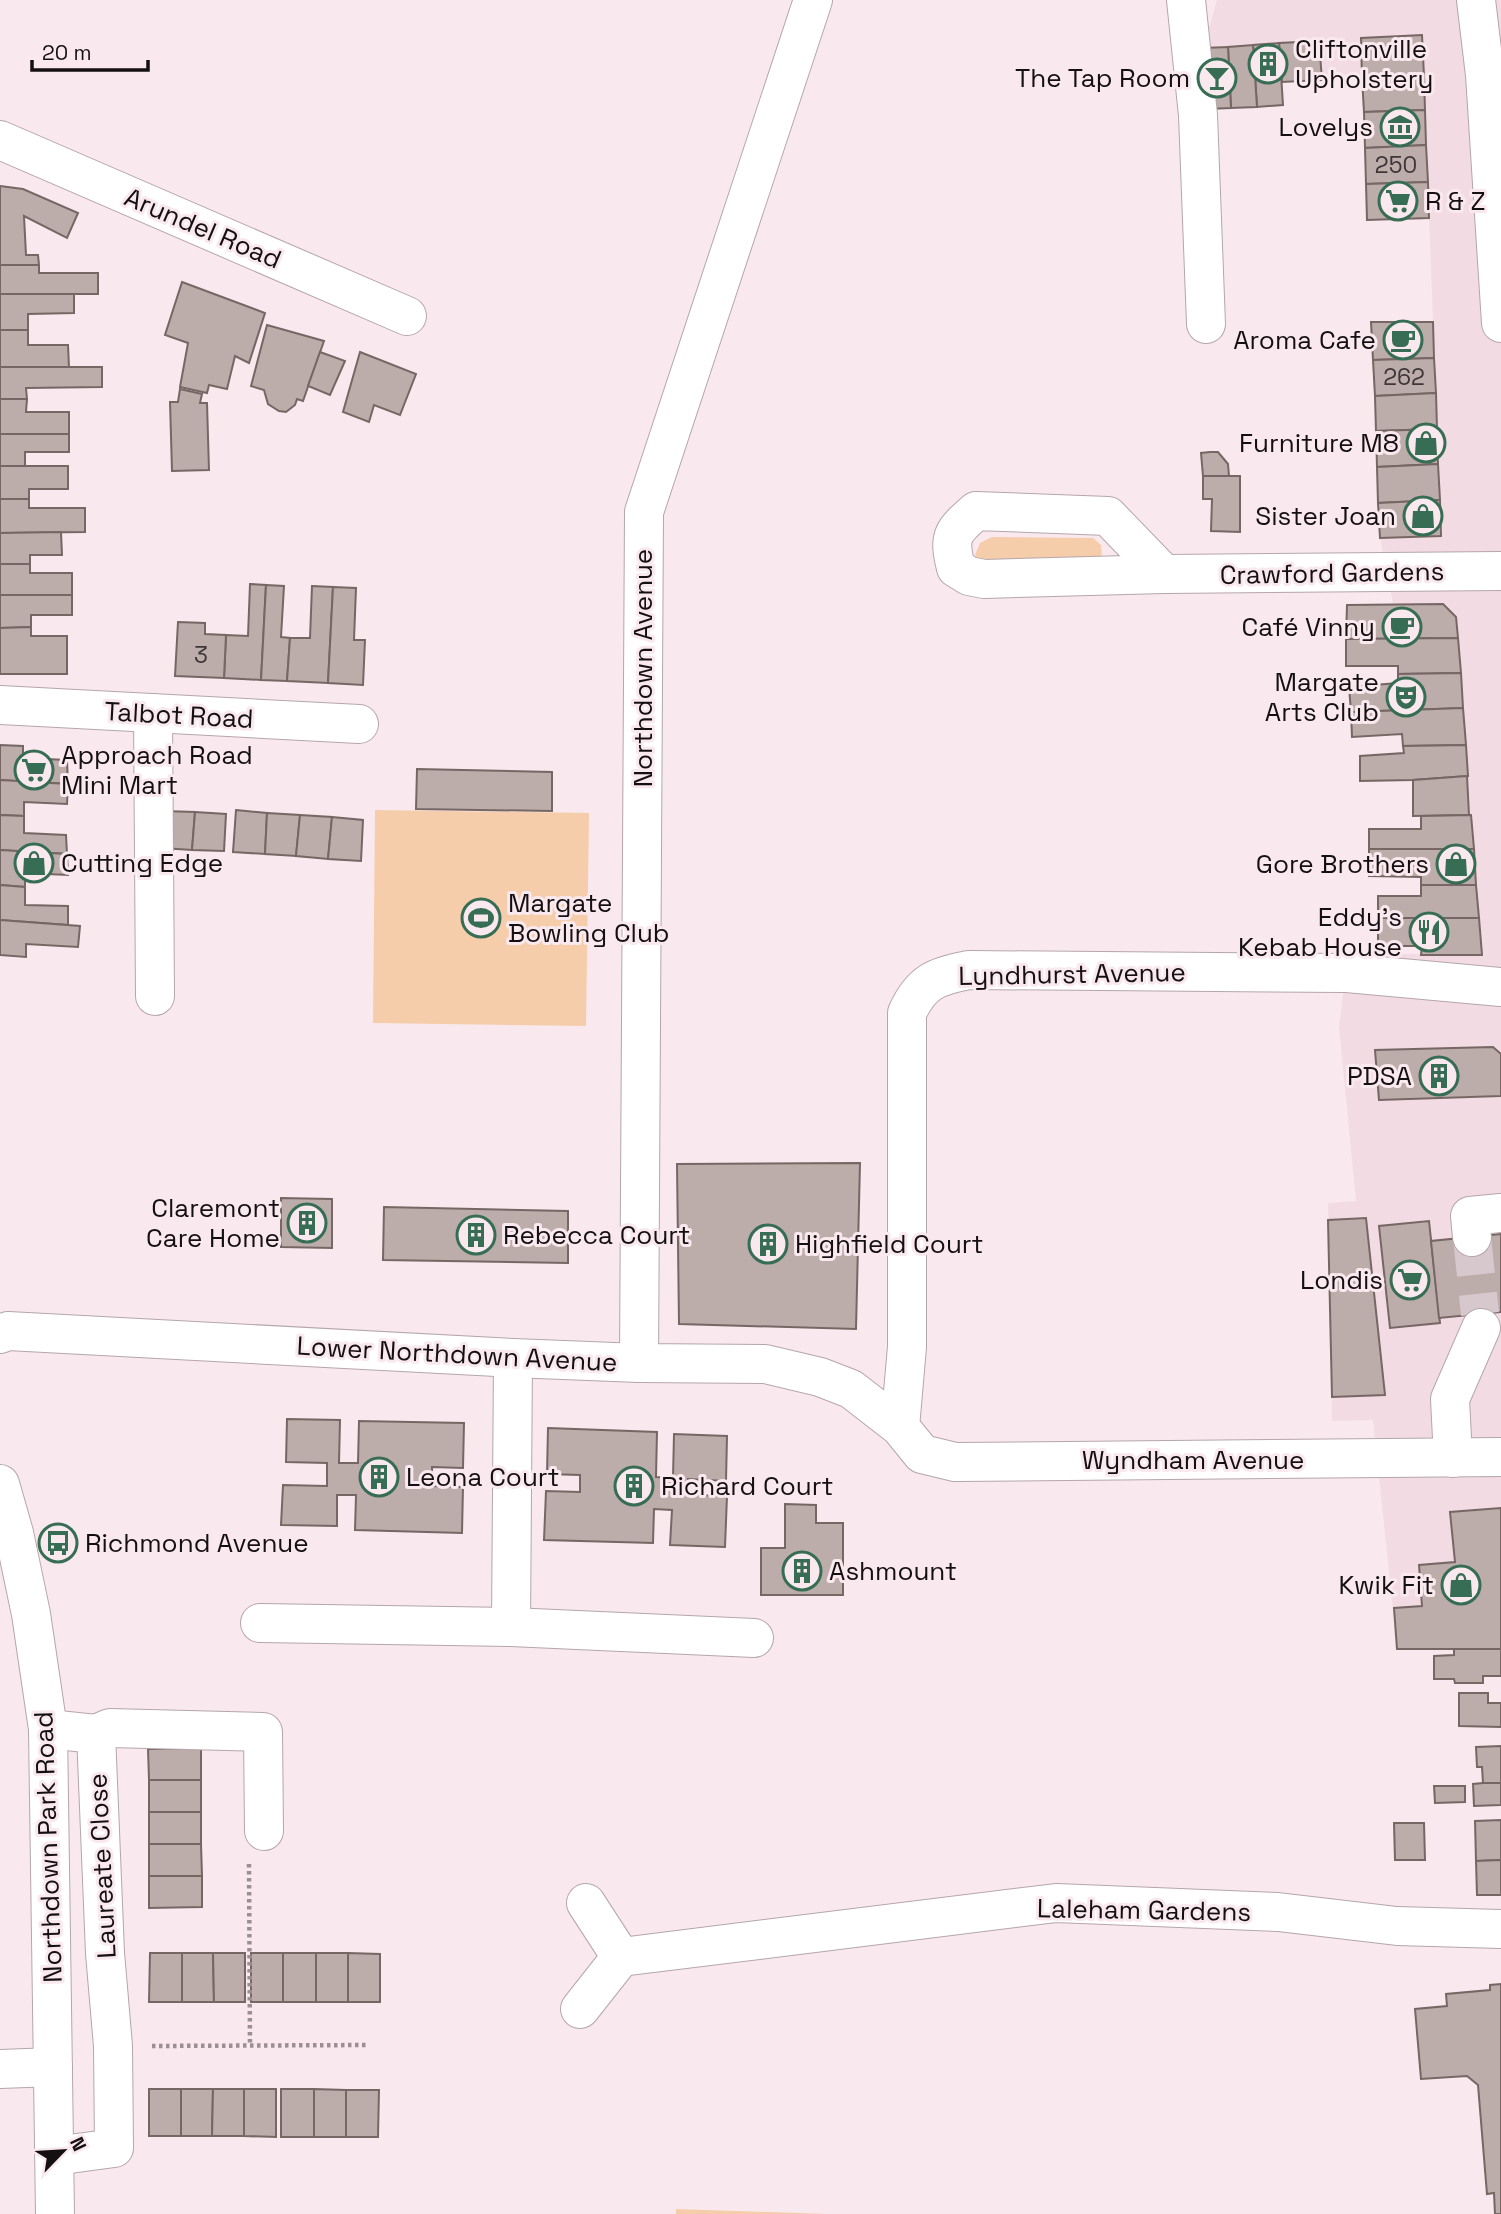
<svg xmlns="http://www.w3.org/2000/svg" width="1501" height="2214" viewBox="0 0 1501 2214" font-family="'Space Grotesk',sans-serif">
<rect width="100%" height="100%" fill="#f9e9ee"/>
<!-- built -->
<path fill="#f2dbe3" d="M1217 0H1501V1649H1397L1373 1420 1332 1421 1328 1203 1356 1201 1339 1027 1348 954H1421V816H1413V780L1404 753 1393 604 1380 538 1371 323 1433 322 1429 219 1367 220 1362 78 1283 82V105L1206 109 1203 48Z"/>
<!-- green -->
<g fill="#f5cdab">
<path d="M992 537 1093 538 1101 545 1102 559 983 566 975 555 980 543Z"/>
<path d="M375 810 589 813 586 1026 373 1023Z"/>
<path d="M676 2209 827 2214H676Z"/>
</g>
<!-- building -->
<g fill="#bcacaa" stroke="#766765" stroke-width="2">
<path d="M1422 35 1424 76 1362 78 1361 38Z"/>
<path d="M1319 41 1322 80 1282 82 1279 43Z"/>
<path d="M1279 43 1283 105 1257 107 1253 45Z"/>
<path d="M1253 45 1257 107 1231 108 1228 47Z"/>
<path d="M1228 47 1231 108 1206 109 1203 48Z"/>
<path d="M1424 76 1425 110 1364 112 1362 78Z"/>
<path d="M1425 110 1426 145 1365 148 1364 112Z"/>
<path d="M1426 145 1428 182 1366 184 1365 148Z"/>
<path d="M1428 182 1429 218 1367 220 1366 184Z"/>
<path d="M0 186 23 189 78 213 67 238 24 216 26 255H38L39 265H0Z"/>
<path d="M0 265H39V273H98V294H0Z"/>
<path d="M182 282 265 313 249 363 235 356 227 389 209 385 207 393 180 387 188 343 165 335Z"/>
<path d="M0 294H74V313L28 314V330H0Z"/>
<path d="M1371 322H1433L1434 358 1373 360Z"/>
<path d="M267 325 324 341 303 401 297 399 295 405 286 412 279 411 268 404 264 390 251 386Z"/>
<path d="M0 330H28V345H68L69 367H0Z"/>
<path d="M320 352 345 361 330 395 308 386Z"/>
<path d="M360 352 416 374 400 415 374 405 369 422 343 412Z"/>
<path d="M1434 358 1436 393 1375 396 1373 360Z"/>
<path d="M0 367H102V387L26 388 27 399H0Z"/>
<path d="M180 389 202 394 200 403H207L209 470 172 471 170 402H178Z"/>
<path d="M1436 393 1437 429 1376 431 1375 396Z"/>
<path d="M0 399H27L26 412H69V434H0Z"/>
<path d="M1437 429 1438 464 1377 467 1376 431Z"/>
<path d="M0 434H69V452H25V466H0Z"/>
<path d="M1210 452H1218L1228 464 1229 476H1203L1201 453Z"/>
<path d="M1438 464 1440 500 1378 503 1377 467Z"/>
<path d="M0 466H68V489H29V499H0Z"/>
<path d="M1203 476H1240V532L1211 531 1212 499H1203Z"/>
<path d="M0 499H29V508H85V532L0 533Z"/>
<path d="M1440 500 1441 536 1380 538 1378 503Z"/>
<path d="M61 532 62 555H30V564H0V533Z"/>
<path d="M0 564H30V573H72V595H0Z"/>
<path d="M250 584 266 585 261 680 224 678 226 635 248 636Z"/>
<path d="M266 585 284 586 281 637 290 638 287 681 261 680Z"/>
<path d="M312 586 333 587 328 683 287 681 290 638H310Z"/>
<path d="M333 587 356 588 354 640H365L363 685 328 683Z"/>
<path d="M0 595H72V615H31V627L0 628Z"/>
<path d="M1443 604 1456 617 1458 638 1346 639 1347 605Z"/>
<path d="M178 622 205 623V634L226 635 224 678 175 676Z"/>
<path d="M31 627V636H67V674H0V628Z"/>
<path d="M1458 638 1461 673 1398 674V666H1346V639Z"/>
<path d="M1461 673 1463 708 1351 712 1349 687 1398 683V674Z"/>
<path d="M1463 708 1466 745 1403 746 1402 734 1352 737 1351 712Z"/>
<path d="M0 745 23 746V758L67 760 68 784 0 780Z"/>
<path d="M1466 745 1468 776 1413 780 1360 781V756L1404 753 1403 746Z"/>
<path d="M417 769 552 772V811L416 809Z"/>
<path d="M1467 776 1469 815 1413 816V780Z"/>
<path d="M0 780 68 784 67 804 24 802V816L0 815Z"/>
<path d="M236 810 267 813 265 854 233 852Z"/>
<path d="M163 811 195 812 192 850 161 848Z"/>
<path d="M195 812 226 814 224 851 192 850Z"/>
<path d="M267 813 300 815 296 856 265 854Z"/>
<path d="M0 815 24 816V833L66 835 67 854 0 850Z"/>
<path d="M300 815 332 817 328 859 296 856Z"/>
<path d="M1471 815 1474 849H1369V829H1421V816Z"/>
<path d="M332 817 363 820 361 861 328 859Z"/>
<path d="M1369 849H1474L1476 885H1421V877L1369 876Z"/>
<path d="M0 850 67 854 68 875 25 873V887L0 885Z"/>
<path d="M0 885 25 887V905L68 906V925L0 920Z"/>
<path d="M1421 885H1476L1479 918H1378V896H1421Z"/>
<path d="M1378 918H1479L1482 955H1421L1422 946H1378Z"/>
<path d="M0 920 80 926 78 947 26 944V957L0 955Z"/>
<path d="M1493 1047 1501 1054V1096L1379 1100 1375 1050Z"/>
<path d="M860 1163 856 1329 679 1324 677 1164Z"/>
<path d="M281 1198 332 1199V1248L281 1247Z"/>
<path d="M384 1207 568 1211V1263L383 1260Z"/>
<path d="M1366 1218 1385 1395 1332 1397 1328 1220Z"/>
<path d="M1429 1221 1440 1323 1390 1328 1379 1226Z"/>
<path d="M1501 1234V1312L1439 1318 1431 1241Z"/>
<path d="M287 1419 340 1420 339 1463H358L359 1421 464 1423 463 1468 432 1467V1486L463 1487 462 1533 355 1530 356 1495H337V1526L281 1525 283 1485 327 1486V1463L286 1462Z"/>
<path d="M548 1428 657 1432 656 1477 673 1478 674 1434 727 1436 726 1481 688 1479V1495L727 1496 725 1547 670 1545 672 1510 654 1509 653 1543 544 1540 546 1491 580 1492V1475L547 1474Z"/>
<path d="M785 1504 816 1505V1523H843V1595H761V1548H785Z"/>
<path d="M1501 1508V1649H1397L1394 1608 1422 1606 1419 1565 1455 1562 1450 1512Z"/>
<path d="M1454 1649H1501V1676H1483V1683H1455L1454 1679H1434V1656L1454 1655Z"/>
<path d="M1459 1693H1488V1703H1501V1727L1459 1726Z"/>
<path d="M1501 1746V1783H1483L1482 1767H1477L1476 1747Z"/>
<path d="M201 1748V1780H149L148 1749Z"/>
<rect x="149" y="1780" width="52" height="32"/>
<path d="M1483 1783H1501V1805L1474 1806 1473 1784Z"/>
<path d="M1434 1786H1465V1802L1435 1803Z"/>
<rect x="149" y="1812" width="52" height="32"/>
<path d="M1501 1820V1860L1476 1861 1475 1821Z"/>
<path d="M1394 1823H1424L1425 1860H1395Z"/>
<path d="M149 1844H201L202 1876H149Z"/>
<path d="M1501 1860V1895H1477L1476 1861Z"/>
<path d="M149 1876H202V1907L149 1908Z"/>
<path d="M150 1953H182V2002H149Z"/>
<path d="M182 1953H213L214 2002H182Z"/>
<path d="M213 1953H245V2002H214Z"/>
<rect x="251" y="1953" width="32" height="49"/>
<rect x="283" y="1953" width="33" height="49"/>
<rect x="316" y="1953" width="32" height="49"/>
<path d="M348 1953 380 1954V2002H348Z"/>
<path d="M1501 1984V2214H1495L1494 2193 1487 2194 1478 2085 1467 2076 1421 2079 1415 2009 1447 2006 1446 1994 1490 1990V1985Z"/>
<rect x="149" y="2089" width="32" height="47"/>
<path d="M181 2089H213L212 2136H181Z"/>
<path d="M213 2089H244V2136H212Z"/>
<path d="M244 2089H276V2137L244 2136Z"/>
<rect x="281" y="2089" width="33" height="48"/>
<path d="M314 2089 346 2090V2137H314Z"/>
<path d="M346 2090H379L378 2137H346Z"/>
</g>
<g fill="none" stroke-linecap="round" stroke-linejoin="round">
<!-- minor-tunnel -->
<path stroke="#d7c8cd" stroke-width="38" stroke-dasharray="38 19" stroke-linecap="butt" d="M1472 1237 1480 1314"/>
<defs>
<g id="minor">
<path d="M1186 0 1198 115 1206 324"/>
<path d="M0 140 407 316"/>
<path d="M976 511 1108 516 1164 574 984 579 969 576 956 568C948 536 952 532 976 511Z"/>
<path d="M1164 574 1501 571"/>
<path d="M0 705 359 724"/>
<path d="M153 713 155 996"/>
<path d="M1472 1237 1470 1216 1501 1213"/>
<path d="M0 1334 8 1331 513 1358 639 1363 765 1364 820 1377 851 1389 900 1427 922 1454 955 1462 1501 1457"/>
<path d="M639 1363 644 512 813 0"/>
<path d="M900 1427 907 1347V1013C921 982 936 976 969 970L1347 973 1501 987"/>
<path d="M1453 1458 1450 1399 1481 1328"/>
<path d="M0 1484 14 1533 31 1614 48 1729 55 2214"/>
<path d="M260 1623 511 1627 754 1638"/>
<path d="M511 1627 513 1358"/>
<path d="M48 1729 96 1734 105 1953 113 2046 114 2148 55 2156"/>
<path d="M96 1734 110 1728 263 1732 264 1831"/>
<path d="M621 1957 1056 1903 1278 1912 1397 1926 1501 1929"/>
<path d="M580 2009 621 1957 586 1903"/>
<path d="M0 2069 53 2067"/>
</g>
<path id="major" d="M1476 0 1485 75 1501 323"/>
</defs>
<!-- minor casing -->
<use href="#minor" stroke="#b5a6ab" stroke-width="40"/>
<!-- major casing -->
<use href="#major" stroke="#b5a6ab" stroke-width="40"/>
<!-- path -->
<g stroke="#9b8f93" stroke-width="4.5" stroke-dasharray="3.5 3.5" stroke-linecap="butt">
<path d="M249 1864 250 2046"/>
<path d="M152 2046 369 2045"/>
</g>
<!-- minor -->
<use href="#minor" stroke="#fff" stroke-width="38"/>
<!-- major -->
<use href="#major" stroke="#fff" stroke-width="38"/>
</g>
<!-- icons -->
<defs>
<symbol id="building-ring" viewBox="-11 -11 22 22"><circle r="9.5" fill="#f9e9ee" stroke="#366d54" stroke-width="1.5"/><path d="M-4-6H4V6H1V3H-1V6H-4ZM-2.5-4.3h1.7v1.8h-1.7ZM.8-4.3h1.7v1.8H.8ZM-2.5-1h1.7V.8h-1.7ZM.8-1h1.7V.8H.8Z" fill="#366d54"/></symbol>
<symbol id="bar-ring" viewBox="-11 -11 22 22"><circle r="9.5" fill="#f9e9ee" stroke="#366d54" stroke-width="1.5"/><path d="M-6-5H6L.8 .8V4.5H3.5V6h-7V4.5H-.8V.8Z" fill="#366d54"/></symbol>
<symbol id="museum-ring" viewBox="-11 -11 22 22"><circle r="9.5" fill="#f9e9ee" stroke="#366d54" stroke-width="1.5"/><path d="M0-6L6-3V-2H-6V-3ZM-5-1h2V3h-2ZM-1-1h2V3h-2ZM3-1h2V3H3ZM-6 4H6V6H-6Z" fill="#366d54"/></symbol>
<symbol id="supermarket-ring" viewBox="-11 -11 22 22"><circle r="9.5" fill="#f9e9ee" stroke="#366d54" stroke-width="1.5"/><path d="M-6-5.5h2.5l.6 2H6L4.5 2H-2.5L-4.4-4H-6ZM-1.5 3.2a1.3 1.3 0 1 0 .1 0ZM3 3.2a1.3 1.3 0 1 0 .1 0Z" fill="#366d54"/></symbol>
<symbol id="cafe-ring" viewBox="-11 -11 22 22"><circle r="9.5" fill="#f9e9ee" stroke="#366d54" stroke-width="1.5"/><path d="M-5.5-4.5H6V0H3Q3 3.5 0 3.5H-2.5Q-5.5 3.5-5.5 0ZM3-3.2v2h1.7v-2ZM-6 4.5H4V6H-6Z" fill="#366d54"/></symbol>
<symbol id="shop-ring" viewBox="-11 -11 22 22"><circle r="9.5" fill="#f9e9ee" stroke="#366d54" stroke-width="1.5"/><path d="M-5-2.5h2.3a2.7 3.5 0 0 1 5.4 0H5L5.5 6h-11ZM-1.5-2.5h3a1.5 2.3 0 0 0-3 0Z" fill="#366d54"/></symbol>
<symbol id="theatre-ring" viewBox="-11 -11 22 22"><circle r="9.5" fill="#f9e9ee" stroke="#366d54" stroke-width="1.5"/><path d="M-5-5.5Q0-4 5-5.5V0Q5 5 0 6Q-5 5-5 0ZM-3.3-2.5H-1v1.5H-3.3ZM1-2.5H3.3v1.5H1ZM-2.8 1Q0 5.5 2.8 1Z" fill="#366d54"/></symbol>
<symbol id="stadium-ring" viewBox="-11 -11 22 22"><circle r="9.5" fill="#f9e9ee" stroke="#366d54" stroke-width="1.5"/><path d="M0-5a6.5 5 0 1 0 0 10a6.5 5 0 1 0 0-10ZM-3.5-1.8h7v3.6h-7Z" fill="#366d54"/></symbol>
<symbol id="restaurant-ring" viewBox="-11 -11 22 22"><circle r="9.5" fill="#f9e9ee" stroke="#366d54" stroke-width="1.5"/><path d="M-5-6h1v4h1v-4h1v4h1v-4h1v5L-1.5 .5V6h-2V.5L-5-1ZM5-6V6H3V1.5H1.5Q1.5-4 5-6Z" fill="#366d54"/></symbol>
<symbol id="bus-ring" viewBox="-11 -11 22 22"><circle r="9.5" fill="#f9e9ee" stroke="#366d54" stroke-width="1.5"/><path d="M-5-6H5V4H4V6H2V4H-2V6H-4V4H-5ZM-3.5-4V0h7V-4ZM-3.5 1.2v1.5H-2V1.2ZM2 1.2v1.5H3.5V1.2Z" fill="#366d54"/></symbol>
</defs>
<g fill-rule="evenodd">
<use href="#building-ring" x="1246" y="42" width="44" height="44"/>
<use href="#bar-ring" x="1195" y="56" width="44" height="44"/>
<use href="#museum-ring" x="1378" y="105" width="44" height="44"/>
<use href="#supermarket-ring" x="1376" y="179" width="44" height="44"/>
<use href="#cafe-ring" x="1381" y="318" width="44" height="44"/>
<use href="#shop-ring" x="1404" y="421" width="44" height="44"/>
<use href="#shop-ring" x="1401" y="494" width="44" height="44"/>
<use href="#cafe-ring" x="1380" y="605" width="44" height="44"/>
<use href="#theatre-ring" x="1384" y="675" width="44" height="44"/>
<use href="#supermarket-ring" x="12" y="748" width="44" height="44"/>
<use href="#shop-ring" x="12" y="841" width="44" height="44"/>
<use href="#shop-ring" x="1434" y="842" width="44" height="44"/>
<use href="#stadium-ring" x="459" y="896" width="44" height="44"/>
<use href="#restaurant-ring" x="1407" y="910" width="44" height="44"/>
<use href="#building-ring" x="1417" y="1054" width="44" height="44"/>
<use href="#building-ring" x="285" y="1201" width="44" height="44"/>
<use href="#building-ring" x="454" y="1213" width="44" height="44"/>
<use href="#building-ring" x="746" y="1222" width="44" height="44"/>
<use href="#supermarket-ring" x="1388" y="1258" width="44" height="44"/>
<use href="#building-ring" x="357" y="1455" width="44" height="44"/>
<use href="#building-ring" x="612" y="1464" width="44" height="44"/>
<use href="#bus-ring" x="36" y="1521" width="44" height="44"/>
<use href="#building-ring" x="780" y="1549" width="44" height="44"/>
<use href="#shop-ring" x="1439" y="1563" width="44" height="44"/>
</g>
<g text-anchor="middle" stroke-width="6" stroke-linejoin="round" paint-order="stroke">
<!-- number labels -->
<g font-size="23" fill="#3e3637">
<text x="1396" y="173">250</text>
<text x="1404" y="385">262</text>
<text x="201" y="663">3</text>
</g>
<!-- poi labels -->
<g font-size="26" fill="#140f11" stroke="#f9e9ee" text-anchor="end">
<text x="1295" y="58" text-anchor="start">Cliftonville<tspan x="1295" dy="30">Upholstery</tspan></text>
<text x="1190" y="87">The Tap Room</text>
<text x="1373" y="136">Lovelys</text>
<text x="1425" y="210" text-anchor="start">R &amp; Z</text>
<text x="1376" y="349">Aroma Cafe</text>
<text x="1399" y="452">Furniture M8</text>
<text x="1396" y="525">Sister Joan</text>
<text x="1375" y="636">Café Vinny</text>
<text x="1379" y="691">Margate<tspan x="1379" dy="30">Arts Club</tspan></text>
<text x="61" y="764" text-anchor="start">Approach Road<tspan x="61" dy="30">Mini Mart</tspan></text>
<text x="61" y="872" text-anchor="start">Cutting Edge</text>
<text x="1429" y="873">Gore Brothers</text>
<text x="508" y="912" text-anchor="start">Margate<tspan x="508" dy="30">Bowling Club</tspan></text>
<text x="1402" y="926">Eddy's<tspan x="1402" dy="30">Kebab House</tspan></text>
<text x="1412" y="1085">PDSA</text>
<text x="280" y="1217">Claremont<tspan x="280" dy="30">Care Home</tspan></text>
<text x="503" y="1244" text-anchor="start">Rebecca Court</text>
<text x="795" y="1253" text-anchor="start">Highfield Court</text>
<text x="1383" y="1289">Londis</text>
<text x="406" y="1486" text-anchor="start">Leona Court</text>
<text x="661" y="1495" text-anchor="start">Richard Court</text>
<text x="85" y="1552" text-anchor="start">Richmond Avenue</text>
<text x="829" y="1580" text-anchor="start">Ashmount</text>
<text x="1434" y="1594">Kwik Fit</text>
</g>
<!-- street labels -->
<g font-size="26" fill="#140f11" stroke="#f9e9ee">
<text transform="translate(203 228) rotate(23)" y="9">Arundel Road</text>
<text transform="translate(1332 573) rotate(-1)" y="9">Crawford Gardens</text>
<text transform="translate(643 668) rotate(-90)" y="9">Northdown Avenue</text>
<text transform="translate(179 715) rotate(3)" y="9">Talbot Road</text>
<text transform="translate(1072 974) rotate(-1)" y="9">Lyndhurst Avenue</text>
<text transform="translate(457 1354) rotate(3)" y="9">Lower Northdown Avenue</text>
<text x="1193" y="1469">Wyndham Avenue</text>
<text transform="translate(48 1847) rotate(-92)" y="9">Northdown Park Road</text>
<text transform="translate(102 1866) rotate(-93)" y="9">Laureate Close</text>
<text transform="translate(1144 1910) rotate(1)" y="9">Laleham Gardens</text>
</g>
</g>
<!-- north arrow -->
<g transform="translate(63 2151) rotate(65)" stroke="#f9e9ee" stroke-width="5" paint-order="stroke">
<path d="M0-5L12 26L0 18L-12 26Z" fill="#140f11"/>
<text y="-10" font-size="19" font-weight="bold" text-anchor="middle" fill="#140f11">N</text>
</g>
<!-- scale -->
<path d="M32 60v10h116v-10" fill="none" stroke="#140f11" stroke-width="3.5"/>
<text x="42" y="60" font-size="21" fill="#140f11" stroke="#f9e9ee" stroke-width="5" paint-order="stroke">20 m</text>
</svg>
